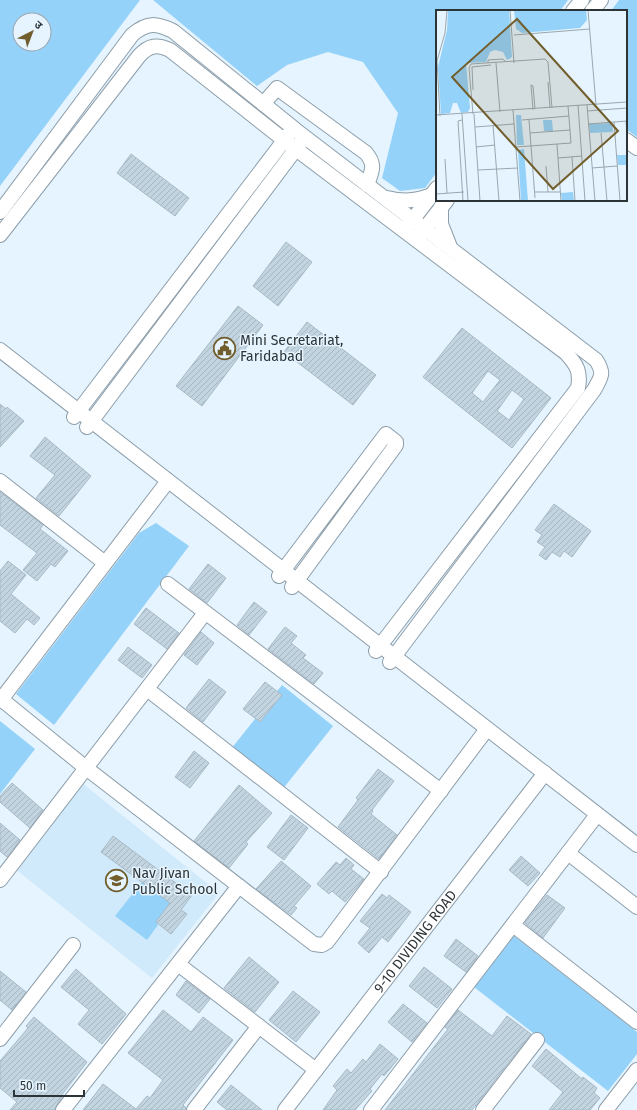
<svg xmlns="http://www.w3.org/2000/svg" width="637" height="1110" viewBox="0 0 637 1110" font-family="'Fira Sans','Noto Sans Devanagari',sans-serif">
<defs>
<pattern id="building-hatch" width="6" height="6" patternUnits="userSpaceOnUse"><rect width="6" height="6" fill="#c2d4e0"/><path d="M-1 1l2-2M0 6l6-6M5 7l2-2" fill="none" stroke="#a7b7c1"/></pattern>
</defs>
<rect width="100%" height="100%" fill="#e5f4fe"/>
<!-- built -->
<path fill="#d0eafb" d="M82 783 219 893 152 978 14 868Z"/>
<!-- green -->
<g fill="#94d2f9" fill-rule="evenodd">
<path d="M0 0H140L0 186ZM20 20H44V44H20Z"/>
<path d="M153 0H568L560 11H437V172L425 188 400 191 382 178 398 113 363 62 328 52 287 65 257 86Z"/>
<path d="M619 0H637V137L626 129V11H611Z"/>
<path d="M156 523 189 546 54 725 16 694 139 533Z"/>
<path d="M282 685 333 726 282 790 231 749Z"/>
<path d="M0 721 35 749 0 794Z"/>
<path d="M142 882 170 903 156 922 158 925 147 940 115 916Z"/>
<path d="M514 936 637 1032V1054L608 1091 474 987Z"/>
</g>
<!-- building -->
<g fill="url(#building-hatch)" stroke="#a8bac6" fill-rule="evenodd">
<path d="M131 154 189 198 175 216 117 173Z"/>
<path d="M286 242 312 262 278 306 253 286Z"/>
<path d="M238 306 263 325 202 406 176 386Z"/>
<path d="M307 322 376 375 353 405 284 352Z"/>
<path d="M462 328 551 398 512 448 423 377ZM488 371 500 380 483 402 472 393ZM512 390 524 399 509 420 497 411Z"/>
<path d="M0 404 6 409 7 407 24 421 0 447Z"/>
<path d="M45 437 91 476 59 516 36 498 55 475 30 456Z"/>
<path d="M0 492 43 525 40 529 68 551 55 567 51 564 37 581 23 570 37 553 0 525Z"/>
<path d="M554 504 591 531 572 557 564 551 560 557 552 552 546 560 539 555 545 547 537 542 542 535 535 530Z"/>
<path d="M8 561 26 575 11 594 40 618 34 625 27 619 15 633 0 621V571Z"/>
<path d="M208 564 226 578 207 603 189 589Z"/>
<path d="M254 602 267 612 249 635 237 625Z"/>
<path d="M146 608 179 633 167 649 134 624Z"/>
<path d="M285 627 297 636 291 643 306 655 303 658 323 673 314 684 268 649Z"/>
<path d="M201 632 214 643 197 665 184 655Z"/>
<path d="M128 647 152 665 142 678 118 660Z"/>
<path d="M209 679 226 692 203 722 186 708Z"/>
<path d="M265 682 282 695 260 722 243 709Z"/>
<path d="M194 751 209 763 190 788 175 777Z"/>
<path d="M378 769 394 781 372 810 373 811 371 814 397 835 379 859 338 827 358 800 356 798Z"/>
<path d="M12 783 43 810 30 828 0 802V796Z"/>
<path d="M239 785 272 813 246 842 248 844 229 868 194 841Z"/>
<path d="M291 815 308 828 284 860 267 847Z"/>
<path d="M0 823 20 840 7 857 0 851Z"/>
<path d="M113 836 192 895 181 910 187 914 171 934 156 922 170 903 101 852Z"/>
<path d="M521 856 540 873 528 886 509 870Z"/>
<path d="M346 858 354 865 351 869 364 879 345 902 332 891 329 894 317 884 336 862 340 865Z"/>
<path d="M281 861 311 886 294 906 297 908 291 915 256 889Z"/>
<path d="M382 894 387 898 389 895 411 912 388 942 382 937 369 953 358 943 370 928 360 921Z"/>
<path d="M547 895 565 908 543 938 525 923Z"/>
<path d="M456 939 478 956 466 972 444 956Z"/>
<path d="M249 957 279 982 255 1012 224 988Z"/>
<path d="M424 967 452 989 437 1008 409 986Z"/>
<path d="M76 969 126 1014 102 1044 78 1024 89 1010 61 987Z"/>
<path d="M0 971 26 992 12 1010 0 1000Z"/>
<path d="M186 981 210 999 199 1013 176 995Z"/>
<path d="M293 991 320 1012 296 1042 269 1020Z"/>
<path d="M403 1004 427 1023 412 1042 388 1022Z"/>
<path d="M163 1010 191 1032 203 1017 233 1040 183 1105 186 1108V1110H83L103 1084 136 1109 147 1096 150 1098 163 1080 128 1053Z"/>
<path d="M458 1010 492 1036 507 1016 531 1034 472 1110H385L448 1029 445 1027Z"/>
<path d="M34 1017 87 1062 61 1096 62 1097 54 1110H10L17 1102 0 1088V1061L28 1028 26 1026Z"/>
<path d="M380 1044 398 1059 384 1076 382 1074 370 1089 372 1091 355 1110H323L337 1090 333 1086 347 1069 351 1073 363 1059 366 1062Z"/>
<path d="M546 1049 582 1079 583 1077 597 1088 594 1093 600 1098 590 1110H549L563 1092 532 1066Z"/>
<path d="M231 1085 262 1110H227L217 1102Z"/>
</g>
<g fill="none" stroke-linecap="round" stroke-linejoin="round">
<defs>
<g id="minor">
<path d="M573 11 582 0"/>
<path d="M592 11 601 0"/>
<path d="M263 104 277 88 366 153C376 165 372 171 367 185"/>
<path d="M626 140 637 148"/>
<path d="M387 198C404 202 416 201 432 195"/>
<path d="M441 207V224L450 247"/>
<path d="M0 212 132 35C147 22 156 23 173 31L297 131 596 360C605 374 601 377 594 390L390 662"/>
<path d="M407 227 437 188"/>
<path d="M0 235 139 56C149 45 157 44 170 50L284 140 566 353C577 365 581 372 578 388L376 651"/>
<path d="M419 236 447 200"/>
<path d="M0 350 637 845"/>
<path d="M74 417 289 134"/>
<path d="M87 427 301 142"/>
<path d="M0 481 105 563"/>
<path d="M279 576 386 434 396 442V445L292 587"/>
<path d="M168 584 441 791"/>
<path d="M147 689 381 872"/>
<path d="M1 699 86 768 314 944 322 945 327 942 487 729"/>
<path d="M0 701 168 481"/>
<path d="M568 853 637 907"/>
<path d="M0 880 205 613"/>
<path d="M513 925 637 1022"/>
<path d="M178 964 316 1070"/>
<path d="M0 1039 73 945"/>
<path d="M63 1110 239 886"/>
<path d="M194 1110 259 1026"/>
<path id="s1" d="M285 1110 545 773"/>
<path d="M371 1110 593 820"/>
<path d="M483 1110 537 1040"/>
<path d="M606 1110 637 1070"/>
</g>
</defs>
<!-- minor casing -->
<use href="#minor" stroke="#8d9eaa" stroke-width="16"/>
<!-- minor -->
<use href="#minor" stroke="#fff" stroke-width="14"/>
</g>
<!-- icons -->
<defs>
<symbol id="civic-ring" viewBox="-11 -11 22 22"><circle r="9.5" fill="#e5f4fe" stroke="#725e2d" stroke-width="1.5"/><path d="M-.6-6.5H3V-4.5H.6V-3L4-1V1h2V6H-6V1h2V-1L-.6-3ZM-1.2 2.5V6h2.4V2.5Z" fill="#725e2d"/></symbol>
<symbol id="school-ring" viewBox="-11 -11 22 22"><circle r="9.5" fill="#e5f4fe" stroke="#725e2d" stroke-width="1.5"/><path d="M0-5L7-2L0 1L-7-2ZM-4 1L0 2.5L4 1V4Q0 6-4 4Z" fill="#725e2d"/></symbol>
</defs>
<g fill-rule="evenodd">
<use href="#civic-ring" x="212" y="336" width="25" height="25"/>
<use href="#school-ring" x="104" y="868" width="25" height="25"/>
</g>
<g text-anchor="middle" stroke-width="3" stroke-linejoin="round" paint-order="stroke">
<!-- poi labels -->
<g font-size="14" fill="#2d3438" stroke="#e5f4fe" text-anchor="start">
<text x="240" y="345">Mini Secretariat,<tspan x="240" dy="16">Faridabad</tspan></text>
<text x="132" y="878">Nav Jivan<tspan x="132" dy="16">Public School</tspan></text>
</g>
<!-- street labels -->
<g font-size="14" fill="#2d3438" stroke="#e5f4fe">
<text dy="5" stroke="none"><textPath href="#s1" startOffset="213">9-10 DIVIDING ROAD</textPath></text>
</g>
</g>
<!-- overview -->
<g transform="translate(436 10)">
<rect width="191" height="191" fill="#e5f4fe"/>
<path d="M12 0H73L76 47 71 50 67 42 59 40 54 42 50 52 30 53 34 98 32 102 25 103 21 93H17L14 103 5 104 2 57 11 20ZM78 0H150L151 10 144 18 86 23 80 19ZM80 105H85L88 135H81ZM107 110H116L117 121H108ZM176 113 177 122 154 123 153 114ZM88 139 92 191H85L82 140ZM181 145H191V155H182ZM137 182 138 191H126L125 183Z" fill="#94d2f9"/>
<path fill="none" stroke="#9ba7af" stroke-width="1" d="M74 0 78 53M152 0 160 95M78 25 154 19M52 53V50L67 49 70 52M60 53 64 102M112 72 114 98M37 80 36 57 55 55M142 95 149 191M151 95 159 191M77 100 84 191M97 100 95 75 97 76 99 99M151 101 191 98M26 104 32 191M37 104 33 58 35 54 109 49 112 52 116 98M38 104 44 191M0 105 191 92M4 106 1 51 9 23 11 0M26 110 22 111 27 191M86 110 133 106M93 110 99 188M190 111 191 125M178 112 184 191M152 114 191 111M57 115 63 191M39 117 78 114M94 123 134 120M165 123 171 191M121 134 125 191M40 137 59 135M80 137 135 133 132 96M136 147 139 191M122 148 146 146M9 149 11 183M110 156 112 182M156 158 181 156M42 160 82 158M98 182H124M0 184 28 182"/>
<path fill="#725e2d" fill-opacity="0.15" stroke="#725e2d" stroke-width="2" d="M81 9 182 121 117 179 16 67Z"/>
<rect width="191" height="191" fill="none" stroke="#2d3438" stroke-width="2"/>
</g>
<!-- north arrow -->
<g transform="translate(32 32) rotate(42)"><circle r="19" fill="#e5f4fe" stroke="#9ba7af"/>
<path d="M0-3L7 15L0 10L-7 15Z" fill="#725e2d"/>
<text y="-6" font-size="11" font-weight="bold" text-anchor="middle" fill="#2d3438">उ</text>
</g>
<!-- scale -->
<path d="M14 1090v6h70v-6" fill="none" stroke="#2d3438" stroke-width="2"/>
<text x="20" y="1090" font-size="12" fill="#2d3438" stroke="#e5f4fe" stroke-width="3" paint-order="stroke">50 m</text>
</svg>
